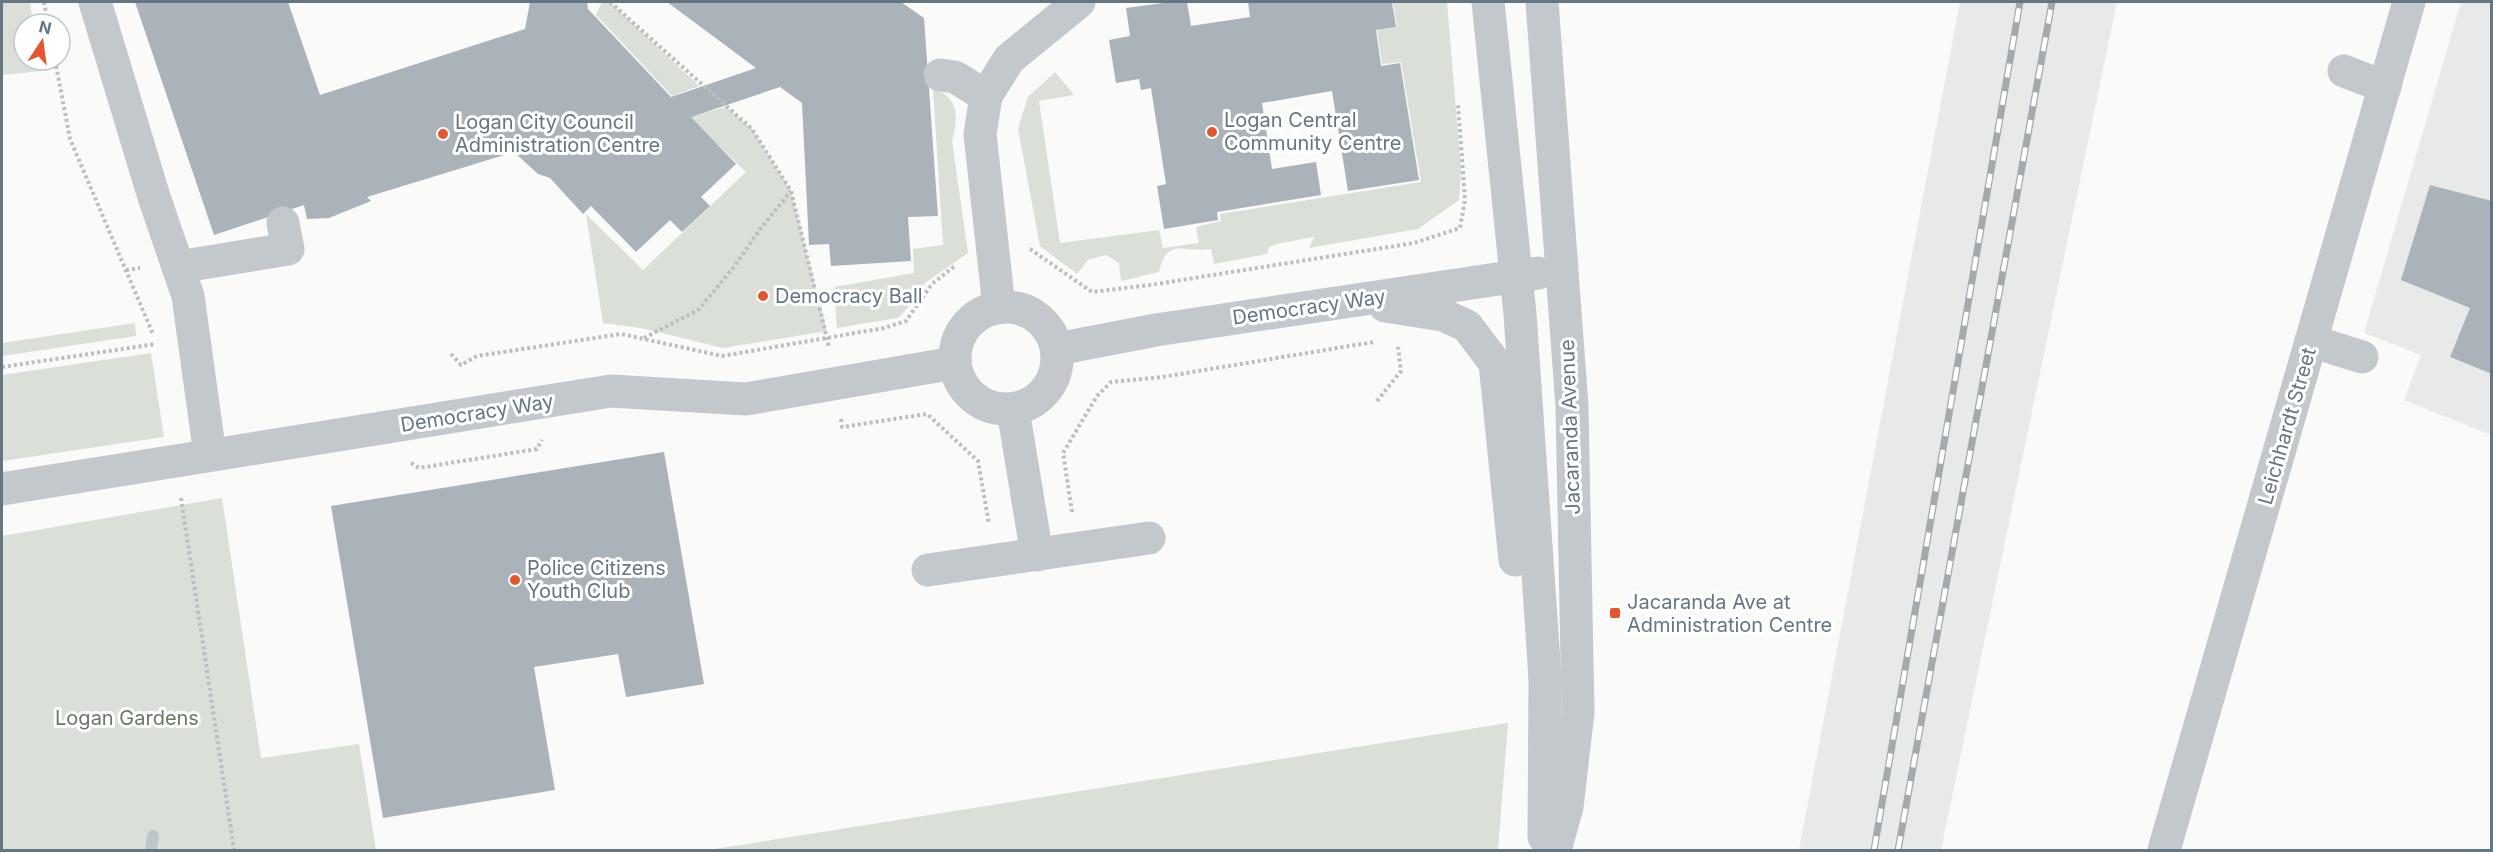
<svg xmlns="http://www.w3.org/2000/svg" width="2493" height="852" viewBox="0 0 2493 852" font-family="Inter,sans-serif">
<rect width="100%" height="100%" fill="#fafaf8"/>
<!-- built -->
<g fill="#e8e9e9">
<path d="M1960 2H2117L1941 850H1799Z"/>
<path d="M2461 2H2491V435L2404 400 2421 355 2364 333Z"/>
</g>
<!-- green -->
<g fill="#dadfd7">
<path d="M2 2H30L33 24H24V60H39L41 71 2 75Z"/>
<path d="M602 2H610L699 86 672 96 596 15Z"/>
<path d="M1393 2H1447L1461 171 1459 200 1418 229 1309 248 1314 237 1281 243 1269 247 1267 254 1214 264 1211 249C1185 253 1167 236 1159 272L1121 281 1119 263 1106 255 1088 260 1077 274 1040 246 1018 129 1028 97 1055 72 1074 95 1039 101 1060 243 1159 230 1163 248 1199 243 1196 227 1221 221 1220 214 1421 182 1401 62 1382 64 1377 30 1397 27Z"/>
<path d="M933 89C960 97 958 118 952 141L968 253 925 283 912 303 898 318 837 328 834 287 914 273 913 249 943 245Z"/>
<path d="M726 107 752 129 791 191 827 331 723 348 641 328 603 323 586 214 643 270 746 172 689 117Z"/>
<path d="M135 323 136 336 2 356V343Z"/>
<path d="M151 353 164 437 2 461V375Z"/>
<path d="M222 498 261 758 359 744 376 850H2V536Z"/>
<path d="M1508 723 1498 850H709Z"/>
</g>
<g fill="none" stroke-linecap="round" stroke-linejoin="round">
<!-- stream -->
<path stroke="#bbc7cb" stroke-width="12" d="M151 850 153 836"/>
</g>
<!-- building -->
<g fill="#aab3b9">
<path d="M135 2H288L320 95 525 29 530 2H587L588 9 671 97 756 68 667 2H901L924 18 938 216 908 217 911 261 831 266 829 244 809 245 802 103 780 87 691 117 736 164 701 197 710 206 682 232 670 220 636 252 591 206 583 214 550 178 538 174 514 152 367 197 371 201 329 218 307 219 304 205 214 235Z"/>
<path d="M1171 2H1187L1191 26 1250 17 1248 2H1392L1396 27 1376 30 1381 66 1400 63 1419 180 1348 191 1332 91 1262 103 1272 169 1316 162 1321 195 1217 212 1218 220 1164 229 1157 186 1166 184 1151 88 1141 90 1139 79 1116 83 1109 40 1130 36 1126 8Z"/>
<path d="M2430 185 2492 201V374L2450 357 2470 308 2401 280Z"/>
<path d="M664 452 704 684 626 697 618 654 534 667 555 790 383 818 331 506Z"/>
</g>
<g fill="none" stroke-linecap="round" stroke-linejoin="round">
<!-- path -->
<g stroke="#bbbfc2" stroke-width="4" stroke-dasharray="3 3" stroke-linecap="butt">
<path d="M44 2 48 24"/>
<path d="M610 2 752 129 791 191 829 347"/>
<path d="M55 60 70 139 153 334"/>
<path d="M1030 249 1092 292 1150 285 1414 243 1460 228 1465 200 1458 104"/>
<path d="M126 270 140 268"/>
<path d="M644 338 698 310 734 267 758 232 791 191"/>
<path d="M451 354 461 365 477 356 621 334 722 356 884 328 906 321 932 284 956 265"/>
<path d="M2 367 156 344"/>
<path d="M1377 401 1401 371 1398 347"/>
<path d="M841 419 842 427 927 414 978 461 989 524"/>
<path d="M411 463 419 468 537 449 542 440"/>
<path d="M181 498 234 850"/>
<path d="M1072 512 1063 453 1097 396 1111 382 1162 377 1374 342"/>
</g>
<!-- minor -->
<g stroke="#c3c8cc" stroke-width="33">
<path d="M95 2 154 197 188 296 210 455"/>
<path d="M1488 2 1520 314 1543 647 1545 681 1544 837"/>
<path d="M1542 2 1572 406 1578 712 1567 807 1555 850"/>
<path d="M2344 71 2385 87"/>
<path d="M940 75 955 77 986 96"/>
<path d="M178 267 288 249 283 223"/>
<path d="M1385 306 1443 315 1467 326 1495 363 1515 560"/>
<circle cx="1006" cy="358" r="51"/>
<path d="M999 307 980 134 986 96 1009 59 1079 2"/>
<path d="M2311 341 2362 357"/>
<path d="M1057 349 1156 330 1538 273"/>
<path d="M1013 410 1037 555"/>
<path d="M2 489 611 391 746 399 954 363"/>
<path d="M928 570 1149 538"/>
<path d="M2164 850 2409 2"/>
</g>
<defs>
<g id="rail">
<path d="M1874 850 2020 2"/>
<path d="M1898 850 2052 2"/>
</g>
</defs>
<!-- rail casing -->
<use href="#rail" stroke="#a2aab0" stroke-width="7"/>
<!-- rail -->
<use href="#rail" stroke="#fff" stroke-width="4.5" stroke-dasharray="14" stroke-linecap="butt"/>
</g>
<!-- markers -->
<g fill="#e4572e" stroke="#fff" stroke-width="2">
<circle cx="1212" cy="132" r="6"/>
<circle cx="443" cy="134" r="6"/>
<circle cx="763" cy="296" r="6"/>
<circle cx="515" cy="580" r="6"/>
<rect x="1609" y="607" width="12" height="12" rx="3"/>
</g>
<g text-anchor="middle" stroke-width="6" stroke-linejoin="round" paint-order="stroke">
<!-- poi labels -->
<g font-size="20" fill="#657683" stroke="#fff" text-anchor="start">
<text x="1224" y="127">Logan Central<tspan x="1224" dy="23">Community Centre</tspan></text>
<text x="455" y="129">Logan City Council<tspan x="455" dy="23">Administration Centre</tspan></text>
<text x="775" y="303">Democracy Ball</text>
<text x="527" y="575">Police Citizens<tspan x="527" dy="23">Youth Club</tspan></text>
<text x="1627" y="609">Jacaranda Ave at<tspan x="1627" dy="23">Administration Centre</tspan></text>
</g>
<!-- street labels -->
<g font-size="20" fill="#657683" stroke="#fff">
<text transform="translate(1309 307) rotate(-8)" y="7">Democracy Way</text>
<text transform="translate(477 413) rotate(-9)" y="7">Democracy Way</text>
<text transform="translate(2287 426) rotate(-74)" y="7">Leichhardt Street</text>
<text transform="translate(1570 427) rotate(-92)" y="7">Jacaranda Avenue</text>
</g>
<!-- park labels -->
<g font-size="20" fill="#687a64" stroke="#fff">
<text x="127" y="725">Logan Gardens</text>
</g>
</g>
<!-- border -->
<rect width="2493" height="852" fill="none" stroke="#657683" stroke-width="6"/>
<!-- north arrow -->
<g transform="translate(42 42) rotate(13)"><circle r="28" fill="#ffffff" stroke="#c1c8cd" stroke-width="1.5"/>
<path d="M0-4.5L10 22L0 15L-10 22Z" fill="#e4572e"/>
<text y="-9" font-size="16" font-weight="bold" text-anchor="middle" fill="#657683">N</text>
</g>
</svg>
